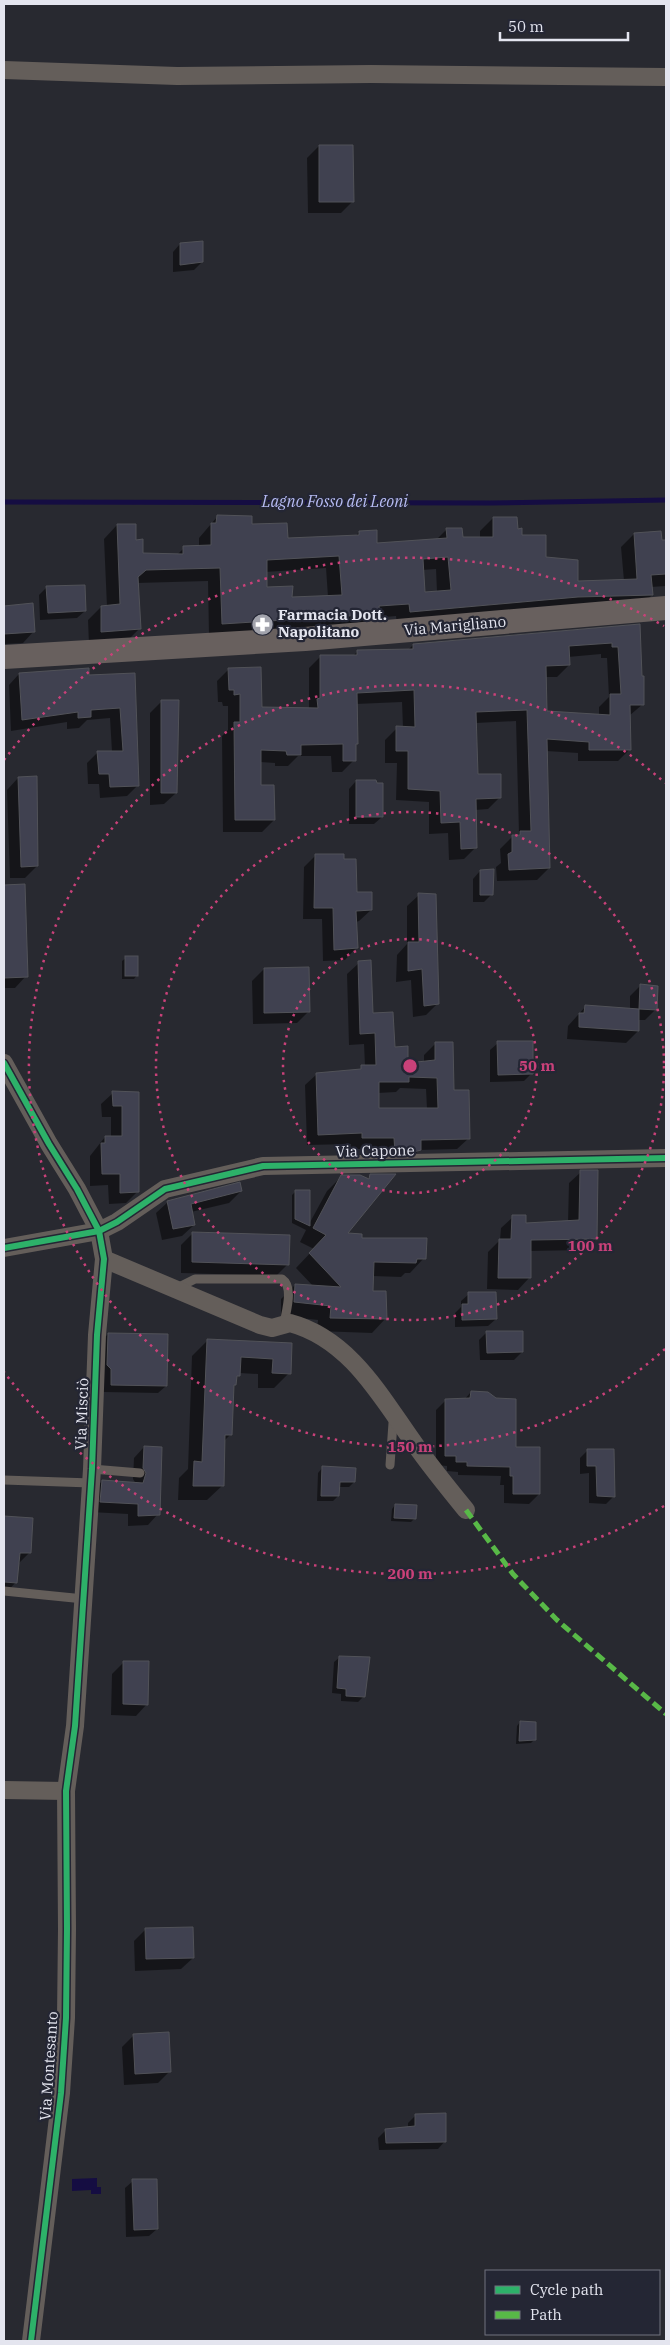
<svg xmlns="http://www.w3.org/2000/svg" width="670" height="2345" viewBox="0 0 670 2345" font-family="'IBM Plex Serif',serif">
<rect width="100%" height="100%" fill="#282930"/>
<!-- water -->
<path fill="#150d42" d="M97 2178V2187H101V2194H91V2190L72 2191V2179Z"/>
<!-- shadow -->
<g fill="#0007" fill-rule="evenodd">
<path d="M319 146 352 202 341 213H308L307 158Z"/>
<path d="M180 244 202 262 194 270 173 272V252Z"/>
<path d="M217 517 251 525 287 539 355 537 359 532 376 544 436 540 447 529 462 539H480V531L493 518 516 530 545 558 577 582 624 581 621 547 634 534 666 541V586L651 587 652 595 639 608 397 624 396 616 374 618 365 627 209 636 208 581 137 583 139 629 126 642 89 645 88 620 101 607H107L104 539 117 525 135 541 142 555 176 556 184 548 199 547V538ZM326 568 328 597 291 599 266 589 265 572ZM436 569 437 592 423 594 422 570Z"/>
<path d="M46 588 85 611 77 618 40 620 39 595Z"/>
<path d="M32 604 34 631 23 643 4 644V607Z"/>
<path d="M639 626 643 704 629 716 630 749 618 761H578V753L546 751 549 868 537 880 497 881 496 867 501 863 500 849 512 837 519 834 516 721 476 723 477 776 500 797 488 809 475 810 476 847 464 859 449 860 448 833 429 834V802L396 800 397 763H385V740L397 728H403L402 702 356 704 357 743 355 745 354 760 342 772H332L331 756H298L288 766H275V763L260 762V786L274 820 262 832H223L222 736 228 730V706H223L222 702H218L217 681 229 669 261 708 309 709V668L321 656H353L358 651H407L413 645ZM601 654V658H607L609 697 599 707V715L546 712 545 677H557L569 665 568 657Z"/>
<path d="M19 674 88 676 134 674 138 785 127 796 100 798 99 784H88L87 763 98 752H112L110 718 87 720 79 728 67 729V722L11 731 9 685Z"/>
<path d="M162 701 176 793 164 804 150 805V713Z"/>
<path d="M18 778 37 866 25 878H10L7 790Z"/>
<path d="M356 781 382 817 374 824H349V789Z"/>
<path d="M315 856 371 910 359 921 356 922V948L345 960 323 961 322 919H303L304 867Z"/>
<path d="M480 871 492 894 484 902H473V879Z"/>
<path d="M24 886 26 976 15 988H4V887Z"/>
<path d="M419 895 437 1004 426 1015 413 1017 411 980 396 982 397 955 407 944V906Z"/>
<path d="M126 958 137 975 134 979H122V961Z"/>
<path d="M359 963 372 1014 393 1048 407 1065 424 1063V1055L435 1044 469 1138 457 1149 419 1150 408 1161 384 1164 383 1149H351V1144L307 1145 305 1085 317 1074 357 1071 365 1066 364 1044 349 1045 347 974ZM400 1088 426 1089 427 1109H378V1093L396 1092Z"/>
<path d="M264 969 308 1012 297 1023 253 1024 252 981Z"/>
<path d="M641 985 656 1009 645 1020H638V1031L626 1043 567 1039 568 1026 586 1006 630 1009V996Z"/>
<path d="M498 1043 532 1073 524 1081 490 1082V1050Z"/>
<path d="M113 1093H138V1191L126 1203 109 1204 108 1185 90 1186V1156L105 1137H111V1117H102L101 1104Z"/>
<path d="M581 1172 596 1239 584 1250 530 1251 529 1278 518 1290 487 1289 488 1252 500 1240 501 1228 513 1217 525 1224 568 1222 569 1183Z"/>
<path d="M342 1176 367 1179 371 1176 345 1234 424 1258 410 1273H405L401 1277 372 1276V1292L386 1318 372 1333 317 1331 318 1320 281 1316V1299L295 1285 313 1286 296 1268 314 1249 300 1242 306 1230 292 1223V1195L295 1192H309L308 1226 327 1191Z"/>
<path d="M241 1191 229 1203 191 1212 194 1225 182 1236 162 1240 156 1213 168 1202Z"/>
<path d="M193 1233 288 1264 276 1276 181 1273V1245Z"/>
<path d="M469 1294 496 1319 488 1326 455 1327V1313L461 1307V1301Z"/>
<path d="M487 1332 522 1352 514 1360H480L479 1340Z"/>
<path d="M108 1334 166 1386 158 1393 103 1392 101 1342Z"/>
<path d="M208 1340 291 1344 289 1373 274 1388H258V1374L239 1373 233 1387 231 1434 223 1442V1485L207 1500H178L179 1478 188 1469 192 1356Z"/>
<path d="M471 1392 515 1448 539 1494 529 1504 504 1503V1485H500L501 1476 458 1475V1472L447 1471V1466L436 1465V1410L446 1400H464Z"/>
<path d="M144 1447 158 1514 148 1525 128 1526V1514L90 1512 92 1492 102 1481 136 1484 133 1479 134 1458Z"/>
<path d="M588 1450 614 1496 606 1504 589 1503V1473L580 1474V1458Z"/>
<path d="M323 1467 354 1482 349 1487H338V1496L333 1501H317L318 1473Z"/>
<path d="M395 1505 414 1519 411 1522 391 1521 392 1509Z"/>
<path d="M4 1517 31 1519 30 1552 17 1565 16 1582 4 1595Z"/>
<path d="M340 1657 364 1696 358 1702 341 1701V1694L332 1693 334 1662Z"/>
<path d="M124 1662 147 1704 136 1716 111 1715 112 1674Z"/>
<path d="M520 1722 534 1740 531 1743 516 1744 517 1726Z"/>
<path d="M146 1929 193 1958 181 1969 135 1971 134 1941Z"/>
<path d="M133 2036 170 2071 158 2083 124 2085 122 2047Z"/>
<path d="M416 2115 445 2141 438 2149 379 2150 378 2138 386 2130 408 2128V2123Z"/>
<path d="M133 2181 157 2229 149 2236 126 2237 125 2188Z"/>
</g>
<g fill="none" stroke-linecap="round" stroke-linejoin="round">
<!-- stream -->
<path stroke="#150d42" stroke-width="5" d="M4 502 490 503 666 500"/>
</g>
<!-- building -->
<g fill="#404150" stroke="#515258" fill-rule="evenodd">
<path d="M319 145H353L354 202H319Z"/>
<path d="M203 241V262L180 265V243Z"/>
<path d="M217 515 252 516V524L287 523 288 538 359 535V531L377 530V543L447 538 446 528H462L463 537H493V517H517L518 529 522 528V535H546V557L578 560V581L637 579 634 533 661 531 662 540H666V574L651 575 653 595 578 597 410 612 409 604 379 606 380 614 222 624 220 568 146 570 138 577 141 629 101 632V606L120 604 117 524H136V540L143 539V553L183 554V546L211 545V523H216ZM339 556 342 595 292 597 293 586 267 587V560ZM448 557 451 590 425 592 423 559Z"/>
<path d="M85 585 86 611 48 613 46 586Z"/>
<path d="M33 603 35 632 4 634V606Z"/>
<path d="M640 624 642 676H644V705H630L631 750H589V742L547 739 550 868 509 870 508 854 512 852V835H520V831H531L527 710 476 712 478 774H501V798L476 799 477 848 461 849 460 822 441 823 440 791 408 789V751H396V726L415 727 414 690 357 693 358 744H356V761H343V744L301 745V755H287L286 751 261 750V785H274L275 820H235L234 722H240V694L234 695V690H229L228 668 261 667 262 707 318 708 317 699 320 698V655H357V650L413 649V644ZM612 643V647H618L621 694H610V715L547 711 546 666 570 665 569 646Z"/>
<path d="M89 668V675L135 673 139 786 110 787 109 774H99L97 751H123L120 708 91 710V717L78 718V712L22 720 19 673Z"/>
<path d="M161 700H179L177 793H161Z"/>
<path d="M37 776 38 866 21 867 18 777Z"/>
<path d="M356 780H376L377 783H383V817H356Z"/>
<path d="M315 854H344V859H356L357 892H372V910L356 911 358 948 334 950 333 908H314Z"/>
<path d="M494 869 493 895H480V870Z"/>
<path d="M25 884 28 977 4 978V885Z"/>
<path d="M418 893 436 894 439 1004 424 1006 422 969 408 971V942H419Z"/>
<rect x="125" y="956" width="13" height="20"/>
<path d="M371 960 373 1013 393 1012 395 1047 408 1046V1063L435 1060V1042H453L454 1090H469L470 1139 421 1140V1150L414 1152 395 1153 394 1138H362V1133L318 1135 316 1073 361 1069V1065H376L375 1033 360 1034 358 961ZM409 1077 437 1078 438 1108H379V1082H409Z"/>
<path d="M309 967 310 1012 264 1013V968Z"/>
<path d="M640 984 658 986 657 1010 639 1009Z"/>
<path d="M585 1005 639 1009V1031L579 1027V1013H584Z"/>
<path d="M497 1041H533V1074L498 1075Z"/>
<path d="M112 1091 139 1092V1192L120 1193V1174H102L101 1143H105V1136H122V1106H113Z"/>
<path d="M580 1170H598L597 1239 531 1240V1278H498L499 1239H511L512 1215H526V1223L579 1220Z"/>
<path d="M370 1174H396L348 1233 362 1234V1238H427L426 1259H417L416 1263 374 1262 373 1291H386L387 1319 330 1318 331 1306 294 1302 295 1284 341 1287 309 1253 326 1235 313 1228 341 1175H360L369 1179Z"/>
<path d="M240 1182 242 1191 191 1204 195 1225 173 1229 167 1201Z"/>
<path d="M295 1190H310V1226L295 1219Z"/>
<path d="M192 1232 290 1235 289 1265 192 1262Z"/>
<path d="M468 1292H496L497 1319 462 1320V1304H468Z"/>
<path d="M486 1331H523V1352L487 1353Z"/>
<path d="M108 1333 168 1334 167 1386 111 1385V1369L107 1365Z"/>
<path d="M207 1339 292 1343 291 1374 272 1373 273 1359 241 1357 240 1376H237L236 1385H234L232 1435H225L224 1486H193L194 1461 202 1462Z"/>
<path d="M471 1391 488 1392 496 1398 516 1399V1447H540V1494H513V1476H510V1467L467 1466V1462H456V1456H445V1399L470 1398Z"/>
<path d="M144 1446 162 1447 160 1515 138 1516V1504L100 1502 102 1480 143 1483 146 1473 143 1468Z"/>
<path d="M587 1449H614L615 1497 597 1496 596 1466H587Z"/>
<path d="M322 1466 356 1468 355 1482H340L339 1496H321Z"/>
<path d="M395 1504 417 1505 416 1519 394 1518Z"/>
<path d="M4 1516 33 1518 31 1553H20L17 1583 4 1582Z"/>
<path d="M339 1656 370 1657 365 1697 346 1696V1689L337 1688Z"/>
<path d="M123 1661H149L148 1705 123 1704Z"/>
<path d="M520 1721 536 1722V1740L519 1741Z"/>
<path d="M193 1927 194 1958 146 1959 145 1928Z"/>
<path d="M169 2032 171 2072 135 2074 133 2034Z"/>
<path d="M446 2113V2142L386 2143 385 2129 415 2126V2114Z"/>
<path d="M132 2179H157L158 2229 134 2230Z"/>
</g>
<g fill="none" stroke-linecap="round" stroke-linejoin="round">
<!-- lane -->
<g stroke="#645e5a" stroke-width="9">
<path d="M175 1289 195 1279H282C294 1287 286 1311 284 1324"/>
<path d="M390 1465 393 1423 398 1419"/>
<path d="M92 1469 140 1473"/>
<path d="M4 1480 91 1483"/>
<path d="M4 1591 84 1599"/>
</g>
<!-- street -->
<g stroke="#645e5a" stroke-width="18">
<path d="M4 70 177 76 371 74 666 77"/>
<path d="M4 1063 49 1144 77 1189 99 1231 104 1259 97 1335 92 1469 75 1726 66 1791 67 1929 66 2018 61 2093 31 2341"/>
<path d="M4 1248 99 1231 117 1222 165 1189 263 1166 666 1158"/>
<path d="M104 1259 260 1325 272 1328 290 1323C350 1339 381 1397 414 1443 430 1466 448 1488 466 1510"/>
<path d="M4 1790 66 1791"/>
</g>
<!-- secondary -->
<path stroke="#68605e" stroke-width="24" d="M4 657 305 639 666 608"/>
<!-- quiet -->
<path stroke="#58b947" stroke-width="5" stroke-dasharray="10 5" stroke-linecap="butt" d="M466 1510 513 1574 557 1620 666 1714"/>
<defs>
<g id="cycleway">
<path d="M4 1063 49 1144 77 1189 99 1231 104 1259 97 1335 92 1469 75 1726 66 1791 67 1929 66 2018 61 2093 31 2341"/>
<path d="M4 1248 99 1231 117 1222 165 1189 263 1166 666 1158"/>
</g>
</defs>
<!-- cycleway casing -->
<use href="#cycleway" stroke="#242634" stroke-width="9"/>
<!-- cycleway -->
<use href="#cycleway" stroke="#2db169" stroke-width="6"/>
</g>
<!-- distance rings -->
<g fill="none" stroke="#c94179" stroke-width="2.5" stroke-dasharray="2.5 5">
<circle cx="410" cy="1066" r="127"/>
<circle cx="410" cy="1066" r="254"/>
<path d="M665 1349A381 381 0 1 1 665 783"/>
<path d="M664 1506A508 508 0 0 1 4 1372M4 760A508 508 0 0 1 664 626"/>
</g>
<!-- icons -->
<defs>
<symbol id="pharmacy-disc" viewBox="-11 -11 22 22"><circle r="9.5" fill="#a2a3ac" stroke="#242634"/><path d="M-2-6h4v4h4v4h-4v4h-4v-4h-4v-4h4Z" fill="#fff"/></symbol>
</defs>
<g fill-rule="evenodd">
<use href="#pharmacy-disc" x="250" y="612" width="25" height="25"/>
</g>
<g text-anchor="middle" stroke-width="4.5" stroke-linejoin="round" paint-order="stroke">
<!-- poi labels -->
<g font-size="15" font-weight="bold" fill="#e4e5ef" stroke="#242634" text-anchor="start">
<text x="278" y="620">Farmacia Dott.<tspan x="278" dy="17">Napolitano</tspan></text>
</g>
<!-- street labels -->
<g font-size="15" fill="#e4e5ef" stroke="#242634">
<text transform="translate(455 626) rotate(-5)" y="5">Via Marigliano</text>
<text transform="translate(375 1151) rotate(-1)" y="5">Via Capone</text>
<text transform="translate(82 1414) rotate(-88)" y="5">Via Misciò</text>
<text transform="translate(49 2066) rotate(-86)" y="5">Via Montesanto</text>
</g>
<!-- water labels -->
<g font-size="16" font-style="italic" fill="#b6bbf3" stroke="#242634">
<text x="335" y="507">Lagno Fosso dei Leoni</text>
</g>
</g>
<circle cx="410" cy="1066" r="8" fill="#c94179" stroke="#242634" stroke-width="2.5"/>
<g font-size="15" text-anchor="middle" font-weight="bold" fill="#c94179" stroke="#242634" stroke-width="4.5" stroke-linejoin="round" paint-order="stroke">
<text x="537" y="1071">50 m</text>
<text x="590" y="1251">100 m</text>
<text x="410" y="1452">150 m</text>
<text x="410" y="1579">200 m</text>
</g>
<!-- border -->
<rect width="670" height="2345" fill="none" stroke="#e4e5ef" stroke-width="10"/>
<!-- legend -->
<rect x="485" y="2270" width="175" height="65" fill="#242634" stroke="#71727f"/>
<rect x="495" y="2286" width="25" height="8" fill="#2db169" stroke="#71727f"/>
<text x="530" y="2295" font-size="15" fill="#e4e5ef">Cycle path</text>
<rect x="495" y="2311" width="25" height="8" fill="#58b947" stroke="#71727f"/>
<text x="530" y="2320" font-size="15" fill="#e4e5ef">Path</text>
<!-- scale -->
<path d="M500 32v8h128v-8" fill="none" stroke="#e4e5ef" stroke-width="2.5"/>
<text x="508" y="32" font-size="15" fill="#e4e5ef" stroke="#242634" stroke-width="4" paint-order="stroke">50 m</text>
</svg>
